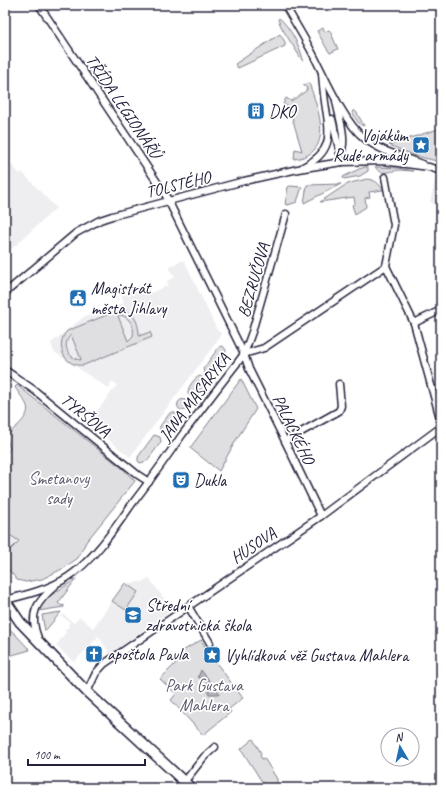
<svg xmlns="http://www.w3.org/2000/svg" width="446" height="793" viewBox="0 0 446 793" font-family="Caveat,sans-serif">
<rect width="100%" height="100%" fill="#fff"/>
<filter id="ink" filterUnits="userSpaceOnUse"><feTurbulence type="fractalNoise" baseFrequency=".025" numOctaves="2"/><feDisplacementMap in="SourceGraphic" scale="8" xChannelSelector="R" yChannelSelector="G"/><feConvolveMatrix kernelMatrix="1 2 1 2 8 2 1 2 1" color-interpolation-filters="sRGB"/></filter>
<g filter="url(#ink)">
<!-- built -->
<g fill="#eeeef1">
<path d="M5 158 20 174 22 172 56 208 5 255Z"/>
<path d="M435 180 441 182V206L430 202Z"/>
<path d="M184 260 217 330 221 333V336L130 457 88 423 117 385 112 381 109 389 54 352 51 343 85 316H89L124 303 121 296 128 293 129 289 132 288 134 290 137 289 140 294 149 290 151 293 168 285 167 281 175 277 174 274 173 275 169 267Z"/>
<path d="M5 532 19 541 5 555Z"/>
<path d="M149 578 172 610 110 654 97 634 98 637 74 662 56 646 66 632 64 629 65 628 67 629 69 626 68 625 70 622 61 616 63 614 74 623 80 617 93 628 125 583 142 582Z"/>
</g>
<!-- green -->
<g fill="#dfdfe2" stroke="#80808e" fill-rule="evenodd">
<path d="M279 18C289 25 301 48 303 60H302L283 30 278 20Z"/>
<path d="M323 28 325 32 329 30 330 31 338 49 330 53 327 49 317 31Z"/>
<path d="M280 34 285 42V46L238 68 235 64Z"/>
<path d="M309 83C318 108 336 154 294 159L295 149 302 151 289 107 283 104 286 98 291 101 306 91 307 88 303 85Z"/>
<path d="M354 110 357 113 364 126C358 125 355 117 352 112Z"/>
<path d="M441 128V162L416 156 389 145Z"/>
<path d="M365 167H368V171L360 176 344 179 343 177 359 169Z"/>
<path d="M375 167 398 168 413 171C409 171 404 170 400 170 391 171 381 176 375 167Z"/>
<path d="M367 179C374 179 380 184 383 190L369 192 370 197 365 198 366 207 355 214 352 205 355 204 354 197 320 202 344 186 350 183Z"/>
<path d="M341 184 304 203 307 185Z"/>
<path d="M290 186 302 187 297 202 288 205 285 204 288 187Z"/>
<path d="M119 310C134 310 139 323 139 336L150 332 152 337 84 365C65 368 54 345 67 331ZM120 315C130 317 135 327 133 336L128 341 118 316ZM71 335 81 359V360C68 359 61 344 71 335Z"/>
<path d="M223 346 226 350C227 356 214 374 208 375L205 374 203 369 219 347Z"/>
<path d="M200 376 203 378 205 383 196 396H191L188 394C187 388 194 378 200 376Z"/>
<path d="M241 379 256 409 236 440 219 471 190 448Z"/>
<path d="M17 385 123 469 135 481 86 542 78 558 64 568 42 579 26 582 17 580 5 565V555L19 541 5 532V454L10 449 6 436C13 429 31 417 27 406 25 400 18 393 15 387Z"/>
<circle cx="183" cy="405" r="5.5"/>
<path d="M173 412 178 415V418L169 432 163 433 160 430V426L170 413Z"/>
<path d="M154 435 160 437 161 442 147 461 140 463 138 461V457Z"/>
<path d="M76 579 58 603 62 606 64 605V607L38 611 45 599Z"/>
<path d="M125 583 138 592 126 610 112 601Z"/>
<path d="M61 612 45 631 42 615Z"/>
<path d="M5 625 15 634 30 650 5 657Z"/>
<path d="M201 640 209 652 208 658 214 660 243 698 229 709 231 712 203 735 171 700 176 694 160 679 184 655 181 652Z"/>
<path d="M253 739 261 753 260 755 262 759 264 758 277 779V784L271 788H266L241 749Z"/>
</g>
<!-- water -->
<path fill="#b4b4bc" stroke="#7a7a88" d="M201 670 220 694H209L208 692 211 685 198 677Z"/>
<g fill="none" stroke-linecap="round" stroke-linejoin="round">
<defs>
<g id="minor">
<path d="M39 5 165 194 244 354 249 369 285 441 321 516"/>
<path d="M285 5C295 23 306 40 315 58 326 80 345 123 364 138 381 152 402 156 422 164"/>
<path d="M336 101C339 118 347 137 341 154"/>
<path d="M332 119 342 162"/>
<path d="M303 167C331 153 331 137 326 109 324 97 323 86 322 74"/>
<path d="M385 177 394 225 386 266 414 323 441 422"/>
<path d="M5 293 76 233 100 220 112 216 244 181 298 169 342 162 383 161 429 167 441 171"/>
<path d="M414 323 441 310"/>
<path d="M244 354 264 348 386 266"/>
<path d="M5 370 34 390 138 475 149 482"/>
<path d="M285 441 339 411 341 406 339 384"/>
<path d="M5 600C26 595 50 589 68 577 93 561 115 528 132 504 150 481 166 458 182 435 201 410 219 386 238 362L244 354 252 332 286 214"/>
<path d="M188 606 210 643"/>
<path d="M38 638C28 613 37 602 55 586"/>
<path d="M87 692 96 673 104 664 321 516 441 427"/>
<path d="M185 781 204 757 215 747"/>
</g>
<path id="secondary" d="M5 600 20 622 87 692 191 788"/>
</defs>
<!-- minor casing -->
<use href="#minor" stroke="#22223b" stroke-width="9"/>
<!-- secondary casing -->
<use href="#secondary" stroke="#22223b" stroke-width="12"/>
<!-- minor -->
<use href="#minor" stroke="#fff" stroke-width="6"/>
<!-- secondary -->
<use href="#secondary" stroke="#fff" stroke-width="9"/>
</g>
</g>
<!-- icons -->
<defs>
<symbol id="building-square" viewBox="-11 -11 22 22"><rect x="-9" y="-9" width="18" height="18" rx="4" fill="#1f6fb2" stroke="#fff"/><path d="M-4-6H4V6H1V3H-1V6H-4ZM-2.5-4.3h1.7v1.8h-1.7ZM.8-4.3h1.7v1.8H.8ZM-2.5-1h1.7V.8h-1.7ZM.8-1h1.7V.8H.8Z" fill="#fff"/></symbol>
<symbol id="sight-square" viewBox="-11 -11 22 22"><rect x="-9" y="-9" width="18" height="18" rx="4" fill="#1f6fb2" stroke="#fff"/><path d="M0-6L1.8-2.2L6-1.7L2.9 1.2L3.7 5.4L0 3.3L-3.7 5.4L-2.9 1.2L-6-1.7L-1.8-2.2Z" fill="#fff"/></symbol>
<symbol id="civic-square" viewBox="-11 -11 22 22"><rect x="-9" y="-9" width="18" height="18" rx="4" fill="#1f6fb2" stroke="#fff"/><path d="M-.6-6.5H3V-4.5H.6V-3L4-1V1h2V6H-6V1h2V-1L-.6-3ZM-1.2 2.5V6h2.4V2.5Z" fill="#fff"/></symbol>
<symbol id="theatre-square" viewBox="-11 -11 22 22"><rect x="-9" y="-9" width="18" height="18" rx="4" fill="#1f6fb2" stroke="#fff"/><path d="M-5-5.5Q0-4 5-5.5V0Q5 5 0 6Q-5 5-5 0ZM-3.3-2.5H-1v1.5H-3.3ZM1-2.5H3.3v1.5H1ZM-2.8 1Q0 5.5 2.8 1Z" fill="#fff"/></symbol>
<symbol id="university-square" viewBox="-11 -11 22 22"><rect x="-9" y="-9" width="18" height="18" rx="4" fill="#1f6fb2" stroke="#fff"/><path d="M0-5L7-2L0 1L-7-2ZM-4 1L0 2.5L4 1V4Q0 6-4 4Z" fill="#fff"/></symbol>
<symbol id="church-square" viewBox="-11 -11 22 22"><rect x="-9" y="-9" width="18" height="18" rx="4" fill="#1f6fb2" stroke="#fff"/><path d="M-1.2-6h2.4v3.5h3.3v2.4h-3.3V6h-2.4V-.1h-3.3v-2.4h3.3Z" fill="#fff"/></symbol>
</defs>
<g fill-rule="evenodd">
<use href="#building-square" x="246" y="101" width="20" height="20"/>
<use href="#sight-square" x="411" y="135" width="20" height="20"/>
<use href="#civic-square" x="68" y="288" width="20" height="20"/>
<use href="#theatre-square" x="171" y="470" width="20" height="20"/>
<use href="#university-square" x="123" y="605" width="20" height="20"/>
<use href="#church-square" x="84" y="644" width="20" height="20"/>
<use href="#sight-square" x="202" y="645" width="20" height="20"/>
</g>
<g text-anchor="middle" stroke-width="3.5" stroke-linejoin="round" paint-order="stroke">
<!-- street labels -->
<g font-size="17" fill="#22223b" stroke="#fff">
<text transform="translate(124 106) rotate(56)" y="6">TŘÍDA LEGIONÁŘŮ</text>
<text transform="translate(178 184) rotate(-14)" y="6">TOLSTÉHO</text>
<text transform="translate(253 280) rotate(-74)" y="6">BEZRUČOVA</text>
<text transform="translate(194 397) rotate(-53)" y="6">JANA MASARYKA</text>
<text transform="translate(86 415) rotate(39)" y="6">TYRŠOVA</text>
<text transform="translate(294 429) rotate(64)" y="6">PALACKÉHO</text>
<text transform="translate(253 545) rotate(-34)" y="6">HUSOVA</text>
</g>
<!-- poi labels -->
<g font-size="17" fill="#22223b" stroke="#fff" text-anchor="start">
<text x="269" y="117">DKO</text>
<text x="408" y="141" text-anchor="end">Vojákům<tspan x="408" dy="20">Rudé armády</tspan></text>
<text x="91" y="294">Magistrát<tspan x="91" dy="20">města Jihlavy</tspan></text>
<text x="194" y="486">Dukla</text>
<text x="146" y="611">Střední<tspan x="146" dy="20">zdravotnická škola</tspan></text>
<text x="107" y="660">apoštola Pavla</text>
<text x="225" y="661">Vyhlídková věž Gustava Mahlera</text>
</g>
<!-- park labels -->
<g font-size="17" fill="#5b5b6d" stroke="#fff">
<text x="59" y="484">Smetanovy<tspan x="59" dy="20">sady</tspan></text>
<text x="204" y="691">Park Gustava<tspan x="204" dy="20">Mahlera</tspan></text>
</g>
</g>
<!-- margin -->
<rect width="446" height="793" fill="none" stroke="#fff" stroke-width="20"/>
<rect x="10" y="10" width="426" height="773" fill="none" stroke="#22223b" stroke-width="1.5" filter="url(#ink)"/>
<!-- north arrow -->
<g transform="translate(400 747) rotate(351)"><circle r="19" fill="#ffffff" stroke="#a7a7b1"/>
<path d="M0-3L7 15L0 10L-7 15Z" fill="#1f6fb2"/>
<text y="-6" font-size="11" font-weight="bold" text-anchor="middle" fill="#22223b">N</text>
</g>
<!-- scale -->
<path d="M28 759v6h117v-6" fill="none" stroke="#22223b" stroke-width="2"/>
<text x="34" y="759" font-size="12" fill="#22223b" stroke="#ffffff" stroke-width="3" paint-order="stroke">100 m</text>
</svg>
